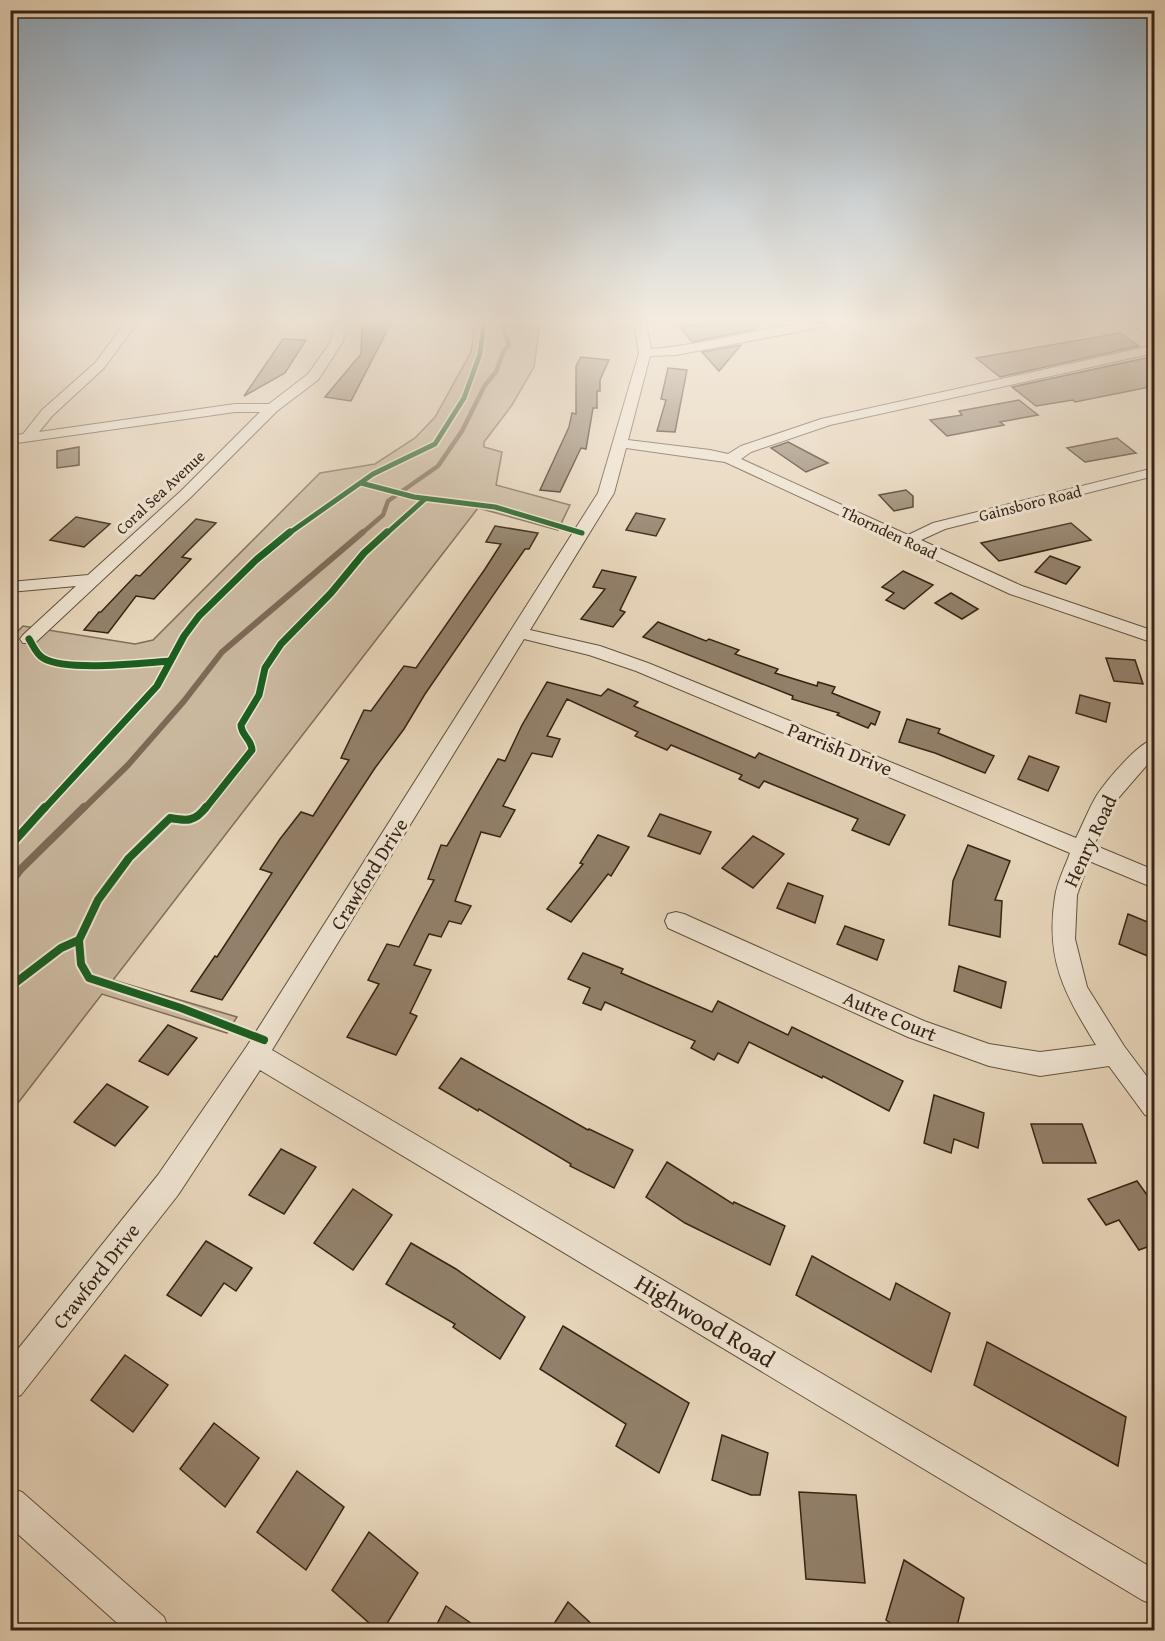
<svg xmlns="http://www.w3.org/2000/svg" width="1165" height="1641" viewBox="0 0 1165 1641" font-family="'Gentium Book Plus',serif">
<rect width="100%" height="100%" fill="#e7d5ba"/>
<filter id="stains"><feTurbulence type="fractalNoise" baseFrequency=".00333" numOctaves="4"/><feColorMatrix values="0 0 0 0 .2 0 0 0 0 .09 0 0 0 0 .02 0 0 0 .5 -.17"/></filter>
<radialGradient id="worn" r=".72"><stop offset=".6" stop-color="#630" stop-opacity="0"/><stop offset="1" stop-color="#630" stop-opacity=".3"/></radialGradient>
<!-- green -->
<path fill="#c9b79e" stroke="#806d59" stroke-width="1.5" d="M475 323H540L534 367 512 405 484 442V447L502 452 496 485 570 505 558 530 478 508 113 980 237 1017 227 1033 102 994 11 1112 10 639 23 626 135 644 153 640 320 473 375 464 415 438 435 417 471 352Z"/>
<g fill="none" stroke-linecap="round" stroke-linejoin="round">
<!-- stream-far2 -->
<path stroke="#7c6956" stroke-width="4.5" d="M361 534 383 515 388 501 438 466 462 431 485 385 496 372 504 350 509 346 502 323"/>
<!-- stream-far1 -->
<path stroke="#7c6956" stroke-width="6" d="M83 809 128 765 184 701 222 652 363 532"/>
<!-- stream -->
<path stroke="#7c6956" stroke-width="8" d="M10 883 20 870 84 807"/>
</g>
<!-- building -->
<g fill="#92806a" stroke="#362314" stroke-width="1.5">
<path d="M362 323H391L351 401 325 397 361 354Z"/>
<path d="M722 323H760L755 329 692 342 679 326Z"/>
<path d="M1120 333 1139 346 1000 377 976 358Z"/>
<path d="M283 339 306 340 285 373 244 396Z"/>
<path d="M741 345 719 371 702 352Z"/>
<path d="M1155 356V386L1075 402 1073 400 1036 406 1012 387Z"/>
<path d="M581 357 609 360 600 380V391H597V408H593L586 449 581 448 560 492 540 490 569 427 572 413 576 414V366Z"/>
<path d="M668 368 687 370 675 432 657 431 666 400 661 399Z"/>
<path d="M1019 400 1038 415 1000 422 1004 425 947 436 930 420 962 415 959 411Z"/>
<path d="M1117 438 1136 453 1085 462 1067 448Z"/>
<path d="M788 442 828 463 806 472 771 448Z"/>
<path d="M79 447V465L57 468V451Z"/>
<path d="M906 490 913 496V507L894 511 879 495Z"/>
<path d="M636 513 665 519 656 536 626 530Z"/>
<path d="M76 517 110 524 84 547 50 540Z"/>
<path d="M196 519 216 523 182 557 191 559 154 599 136 596 108 633 84 630 99 612H101L136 575 140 576Z"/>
<path d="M1071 523 1091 540 999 561 981 543Z"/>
<path d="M495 526 538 533 529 549H525L425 694 404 729 375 768 222 1000 191 991 215 956 217 957 272 873 260 869 280 839 301 812 313 816 349 760 341 758 364 710 371 711 404 666 416 668 485 569 501 544 486 542Z"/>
<path d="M1050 556 1080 567 1066 584 1035 572Z"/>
<path d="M602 570 636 577 620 610 625 612 613 627 581 619 605 589 593 587Z"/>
<path d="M903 571 933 585 904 609 886 600 894 593 882 587Z"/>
<path d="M951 593 978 609 962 619 935 603Z"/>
<path d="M658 622 706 641 709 639 739 650 735 654 778 669 775 673 817 686 818 682 835 687 832 693 880 712 875 725 871 723 868 728 837 715 839 713 792 699 793 696 643 637Z"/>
<path d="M1106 658 1135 660 1143 684 1114 681Z"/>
<path d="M547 682 601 696 608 689 638 702 634 706 755 758 759 753 905 815 889 845 852 830 858 819 764 781 759 788 739 779 742 775 671 745 667 750 635 736 638 732 567 699 547 736 560 739 552 757 532 753 503 806 515 810 500 837 481 832 455 901 471 906 461 924 449 921 441 937 429 934 414 965 431 970 410 1013 417 1016 396 1055 347 1037 379 984 368 980 387 944 399 947 434 880 428 879 441 845 447 846 498 759 505 761 522 725Z"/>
<path d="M1080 695 1110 703 1106 722 1076 713Z"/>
<path d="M907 719 940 729 938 733 994 756 985 773 935 753 899 742Z"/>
<path d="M1029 756 1059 767 1048 791 1018 779Z"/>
<path d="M660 814 711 832 700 854 648 836Z"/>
<path d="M598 835 629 847 611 876 608 874 571 922 547 909 583 864 580 863Z"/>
<path d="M753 836 784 854 753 888 722 868Z"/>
<path d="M968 845 1010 861 995 900 1002 901 1000 937 949 925 953 881Z"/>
<path d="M788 883 823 896 815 923 777 908Z"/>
<path d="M1128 914 1155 925V959L1119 944Z"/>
<path d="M845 926 884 940 877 960 837 944Z"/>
<path d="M583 953 623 969 621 973 712 1012 718 1001 788 1035 792 1027 903 1081 889 1111 823 1076 822 1078 749 1042 738 1063 718 1053 714 1060 691 1048 695 1041 605 1002 601 1010 583 1003 590 988 568 979Z"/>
<path d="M959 966 1006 982 1001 1008 954 991Z"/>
<path d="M168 1025 197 1038 168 1075 139 1061Z"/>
<path d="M461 1058 588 1130 589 1129 633 1150 614 1188 570 1166 571 1164 479 1109 478 1111 439 1088Z"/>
<path d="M107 1084 148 1107 115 1146 74 1122Z"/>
<path d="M934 1095 984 1113 978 1148 954 1139 951 1153 924 1143Z"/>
<path d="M1031 1124H1082L1096 1163H1043Z"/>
<path d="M281 1149 316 1167 284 1214 249 1195Z"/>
<path d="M667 1162 733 1204 734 1202 785 1226 770 1265 685 1223 646 1197Z"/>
<path d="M1137 1181 1155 1206V1244L1139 1250 1119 1220 1106 1225 1088 1199Z"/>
<path d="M353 1189 392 1215 353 1270 314 1243Z"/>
<path d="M206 1241 252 1268 236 1291 224 1283 201 1316 167 1295Z"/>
<path d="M411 1243 456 1269 525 1317 500 1359 453 1327 455 1324 386 1284Z"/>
<path d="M812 1256 890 1300 896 1283 950 1313 931 1372 796 1295Z"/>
<path d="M563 1326 689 1403 659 1473 616 1446 626 1424 540 1369Z"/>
<path d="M987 1342 1126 1417 1118 1466 974 1385Z"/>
<path d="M125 1355 168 1385 133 1432 91 1400Z"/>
<path d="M214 1423 259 1458 225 1507 180 1469Z"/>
<path d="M722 1435 768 1453 760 1495H751L712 1480Z"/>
<path d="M297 1471 344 1507 306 1570 257 1532Z"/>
<path d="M799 1492 856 1495 865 1583 806 1579Z"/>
<path d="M369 1532 418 1573 383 1630H377L332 1590Z"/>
<path d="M904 1560 964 1598 956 1630H901L886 1620Z"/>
<path d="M568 1602 598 1630H550Z"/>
<path d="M446 1606 481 1630H434Z"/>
</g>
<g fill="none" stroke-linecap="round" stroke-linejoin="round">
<defs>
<g id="street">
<path d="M125 323H137L104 368 52 416 39 432 235 404H269L308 374 330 343 336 323H348L342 343 318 380 277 411 191 497 35 643H23L20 639 23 635 76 586 10 592V582L88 575 181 491 260 412H235L10 444V436L23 434 42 410 95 363Z"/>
<path d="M634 323H646L651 349C711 345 769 323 829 323L823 327 676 355 650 356 628 440 710 450 728 454 741 446 821 419 1154 345V353L830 425 751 452 741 459 908 535 933 523 1154 468V476L945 529 921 540 1022 586 1154 631V643L1010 594 725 462 626 448 614 493 530 630 600 646 648 663 1076 838C1083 824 1089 808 1097 795 1107 780 1138 743 1154 739V757L1114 803 1094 845 1154 870V888L1089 861 1077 895 1075 939 1087 987 1124 1046 1154 1086V1118L1145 1115 1109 1066 1040 1076 989 1066 908 1037 668 928 665 921 668 914 676 912 684 914 924 1021 989 1044 1040 1052 1096 1045C1065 994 1045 960 1055 897 1057 882 1065 867 1070 853L636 671 589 655 524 639 272 1050 1154 1569V1605L1142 1600 260 1070 178 1195 21 1395 10 1399V1359L158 1175 247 1046 598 493 639 353Z"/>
<path d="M1129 323H1144L1154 330V339Z"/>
<path d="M10 1488 22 1492 164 1617 169 1630H125L10 1527Z"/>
</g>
</defs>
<!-- street casing -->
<use href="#street" stroke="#62503e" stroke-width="2"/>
<!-- street -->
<use href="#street" fill="#efe4d2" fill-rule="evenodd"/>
<defs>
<g id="cycleway-far2">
<path d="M361 483 414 497 495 507 582 533"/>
<path d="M288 534 373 474 435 444 464 398 480 354 484 323"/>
<path d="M386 534 425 499"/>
</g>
<g id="cycleway-far1">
<path d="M29 639C33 645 36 654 43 658 66 672 141 663 170 661"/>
<path d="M44 809 157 686 184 636 199 616 256 560 290 532"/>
<path d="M205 809 252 750C252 740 241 735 241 725L259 695 265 668 281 644 331 593 364 553 387 532"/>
</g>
<g id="cycleway">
<path d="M206 807C195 822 187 821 170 818L129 858 98 900 79 940 81 964 89 978 181 1008 264 1040"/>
<path d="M10 846 45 807"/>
<path d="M10 987 61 948 79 940"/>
</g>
</defs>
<!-- cycleway-far2 casing -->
<use href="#cycleway-far2" stroke="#efe4d2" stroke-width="8"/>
<!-- cycleway-far1 casing -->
<use href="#cycleway-far1" stroke="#efe4d2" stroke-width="10"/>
<!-- cycleway casing -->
<use href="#cycleway" stroke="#efe4d2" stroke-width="12"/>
<!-- cycleway-far2 -->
<use href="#cycleway-far2" stroke="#1b5e20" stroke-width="5"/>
<!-- cycleway-far1 -->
<use href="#cycleway-far1" stroke="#1b5e20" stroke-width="7"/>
<!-- cycleway -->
<use href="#cycleway" stroke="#1b5e20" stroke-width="8"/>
</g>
<!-- sky -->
<linearGradient id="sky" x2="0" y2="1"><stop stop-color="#8fa9bf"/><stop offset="0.58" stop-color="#f4ece0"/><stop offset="1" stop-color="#f4ece0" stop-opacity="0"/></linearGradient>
<rect width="1165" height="553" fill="url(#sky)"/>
<g text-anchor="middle" stroke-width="6" stroke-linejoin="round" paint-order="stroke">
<!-- far-street labels -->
<g font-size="16" fill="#362314" stroke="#efe4d2">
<text transform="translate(160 492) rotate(-43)" y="6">Coral Sea Avenue</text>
<text transform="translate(1030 503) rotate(-14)" y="6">Gainsboro Road</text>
<text transform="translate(889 532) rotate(25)" y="6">Thornden Road</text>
</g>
<!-- street labels -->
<g font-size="20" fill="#362314" stroke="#efe4d2">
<text transform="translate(840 749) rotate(22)" y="7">Parrish Drive</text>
<text transform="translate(1090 841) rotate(-65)" y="7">Henry Road</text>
<text transform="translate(369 874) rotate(-58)" y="7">Crawford Drive</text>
<text transform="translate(890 1016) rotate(23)" y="7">Autre Court</text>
<text transform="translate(96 1276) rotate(-52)" y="7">Crawford Drive</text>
</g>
<!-- near-street labels -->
<g font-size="24" fill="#362314" stroke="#efe4d2">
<text transform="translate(705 1321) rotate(31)" y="8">Highwood Road</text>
</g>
</g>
<!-- margin -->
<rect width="1165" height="1641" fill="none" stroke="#e7d5ba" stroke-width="36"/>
<rect x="12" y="12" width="1141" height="1617" fill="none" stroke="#362314" stroke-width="3"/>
<rect x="18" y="18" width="1129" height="1605" fill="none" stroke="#362314" stroke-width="1.5"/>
<rect width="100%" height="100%" filter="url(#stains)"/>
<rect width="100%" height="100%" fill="url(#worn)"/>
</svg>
